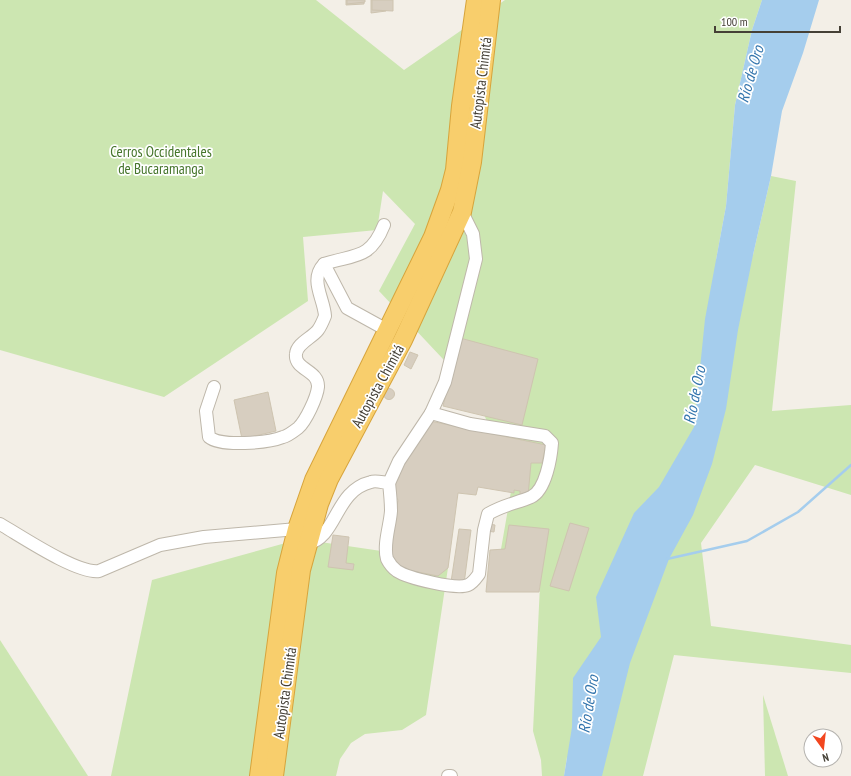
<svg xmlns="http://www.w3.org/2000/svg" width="851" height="776" viewBox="0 0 851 776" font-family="'PT Sans Narrow',sans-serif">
<rect width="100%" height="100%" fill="#f3efe7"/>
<!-- green -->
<g fill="#cce6b1">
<path d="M0 0H316L404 70 505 0H762L752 30 735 105 726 206 716 260 753 255 771 176 796 181 772 411 851 405V495L755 465 701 543 711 626 851 645V673L674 655 643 776H597L567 757 564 776H542L541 760 533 731 540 585 496 578 513 480 474 392 379 291 415 224 383 191 377 230 303 237 308 301 164 397 0 350Z"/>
<path d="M300 539 449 561 426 715 402 730 365 734 351 743 340 759 336 776H111L152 580Z"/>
<path d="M0 640 88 776H0Z"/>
<path d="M763 695 788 776H765Z"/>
</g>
<!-- water -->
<path fill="#a5cded" d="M762 0H819L803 53 782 111 771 176 753 255 738 330 726 409 712 464 693 515 669 559 630 663 602 776H564L572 727 573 678 601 637 596 597 634 513 659 487 694 427 705 319 726 206 735 105 752 30Z"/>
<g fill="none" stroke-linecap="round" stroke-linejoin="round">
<!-- stream -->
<path stroke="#a5cded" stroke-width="2.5" d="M667 559 747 541 798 512 851 465"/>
</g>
<!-- building -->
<g fill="#d7cec0" stroke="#cec4b0">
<path d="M346 0H364V4L346 5Z"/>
<path d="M347 0H365V2L347 4Z"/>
<path d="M371 0H386V11L371 13Z"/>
<path d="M372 0H393V11L372 10Z"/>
<path d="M460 338 538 359 522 425 443 406Z"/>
<path d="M410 352 418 355 411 369 404 365Z"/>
<circle cx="389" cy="394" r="5.5"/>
<path d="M268 392 276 431 242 439 234 400Z"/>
<path d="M430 421 546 445 542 463H531L528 496 520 495V491L514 490V493L478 487 476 495 458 493 448 568 438 576 402 569 390 555 398 500 392 490 399 477 401 468Z"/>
<path d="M570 523 589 528 569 591 550 586Z"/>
<path d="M489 524 495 525 494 532 487 531Z"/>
<path d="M509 525 549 529 539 592H486L490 550 505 549Z"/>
<path d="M459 529 471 530 464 584 451 582Z"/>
<path d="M333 535 349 537 346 563 354 564 353 570 328 567Z"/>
</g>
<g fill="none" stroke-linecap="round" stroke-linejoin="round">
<defs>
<g id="minor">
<path d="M324 264 347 308 387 330"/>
<path d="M214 387 206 411 209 437C221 447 268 443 283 437 288 436 294 431 298 428 306 421 317 397 318 387 319 370 294 370 296 354 297 343 312 338 318 330 321 326 323 321 325 316 324 298 309 280 324 264 355 254 370 260 384 225"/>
<path d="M389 483 399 461 431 413"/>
<path d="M0 524C21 536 77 574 99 571L160 545 204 537 297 529"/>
<path d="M307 544C338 537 334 491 371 482 376 480 384 483 389 483 390 492 391 501 391 511 390 526 383 544 387 559 389 563 393 568 397 571 408 578 456 590 468 585 473 583 476 578 479 574L484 530 488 514C503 505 517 503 531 497 546 490 551 457 552 443L545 436 470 424 431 413 445 382 476 259 473 234 462 212"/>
<path d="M448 776H451"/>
</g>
<g id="highway">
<path d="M259 776 286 573 297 529 314 480 433 237 450 190 455 170 461 106 476 0"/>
<path d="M274 776 301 570 319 504 329 479 403 340 462 212 472 162 491 0"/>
</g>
</defs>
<!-- minor casing -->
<use href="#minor" stroke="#beb7aa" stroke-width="14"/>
<!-- highway casing -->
<use href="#highway" stroke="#d7a43c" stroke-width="20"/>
<!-- minor -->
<use href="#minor" stroke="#fff" stroke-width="12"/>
<!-- highway -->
<use href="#highway" stroke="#f8ce6c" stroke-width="18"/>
</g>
<g text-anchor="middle" stroke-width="3.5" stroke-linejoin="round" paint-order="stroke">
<!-- street labels -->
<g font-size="15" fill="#454036" stroke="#fff">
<text transform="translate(481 83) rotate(-83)" y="5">Autopista Chimitá</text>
<text transform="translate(378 386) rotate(-61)" y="5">Autopista Chimitá</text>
<text transform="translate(285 693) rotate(-82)" y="5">Autopista Chimitá</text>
</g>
<!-- park labels -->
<g font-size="15" fill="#45752b" stroke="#fff">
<text x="161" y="157">Cerros Occidentales<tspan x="161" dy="17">de Bucaramanga</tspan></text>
</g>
<!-- water labels -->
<g font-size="16" font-style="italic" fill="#3375ad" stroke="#fff">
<text transform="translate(750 74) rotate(-74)" y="6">Río de Oro</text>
<text transform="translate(694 395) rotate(-79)" y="6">Río de Oro</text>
<text transform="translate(588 704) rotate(-81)" y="6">Río de Oro</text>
</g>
</g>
<!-- north arrow -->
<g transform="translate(823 748) rotate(165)"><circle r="19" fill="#ffffff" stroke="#b5b3af"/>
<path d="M0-3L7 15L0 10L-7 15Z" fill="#f2461f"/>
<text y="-6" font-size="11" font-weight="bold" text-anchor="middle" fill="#454036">N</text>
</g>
<!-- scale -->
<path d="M715 26v6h125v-6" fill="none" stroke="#454036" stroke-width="2"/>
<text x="721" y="26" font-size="12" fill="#454036" stroke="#ffffff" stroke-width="3" paint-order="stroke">100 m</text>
</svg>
